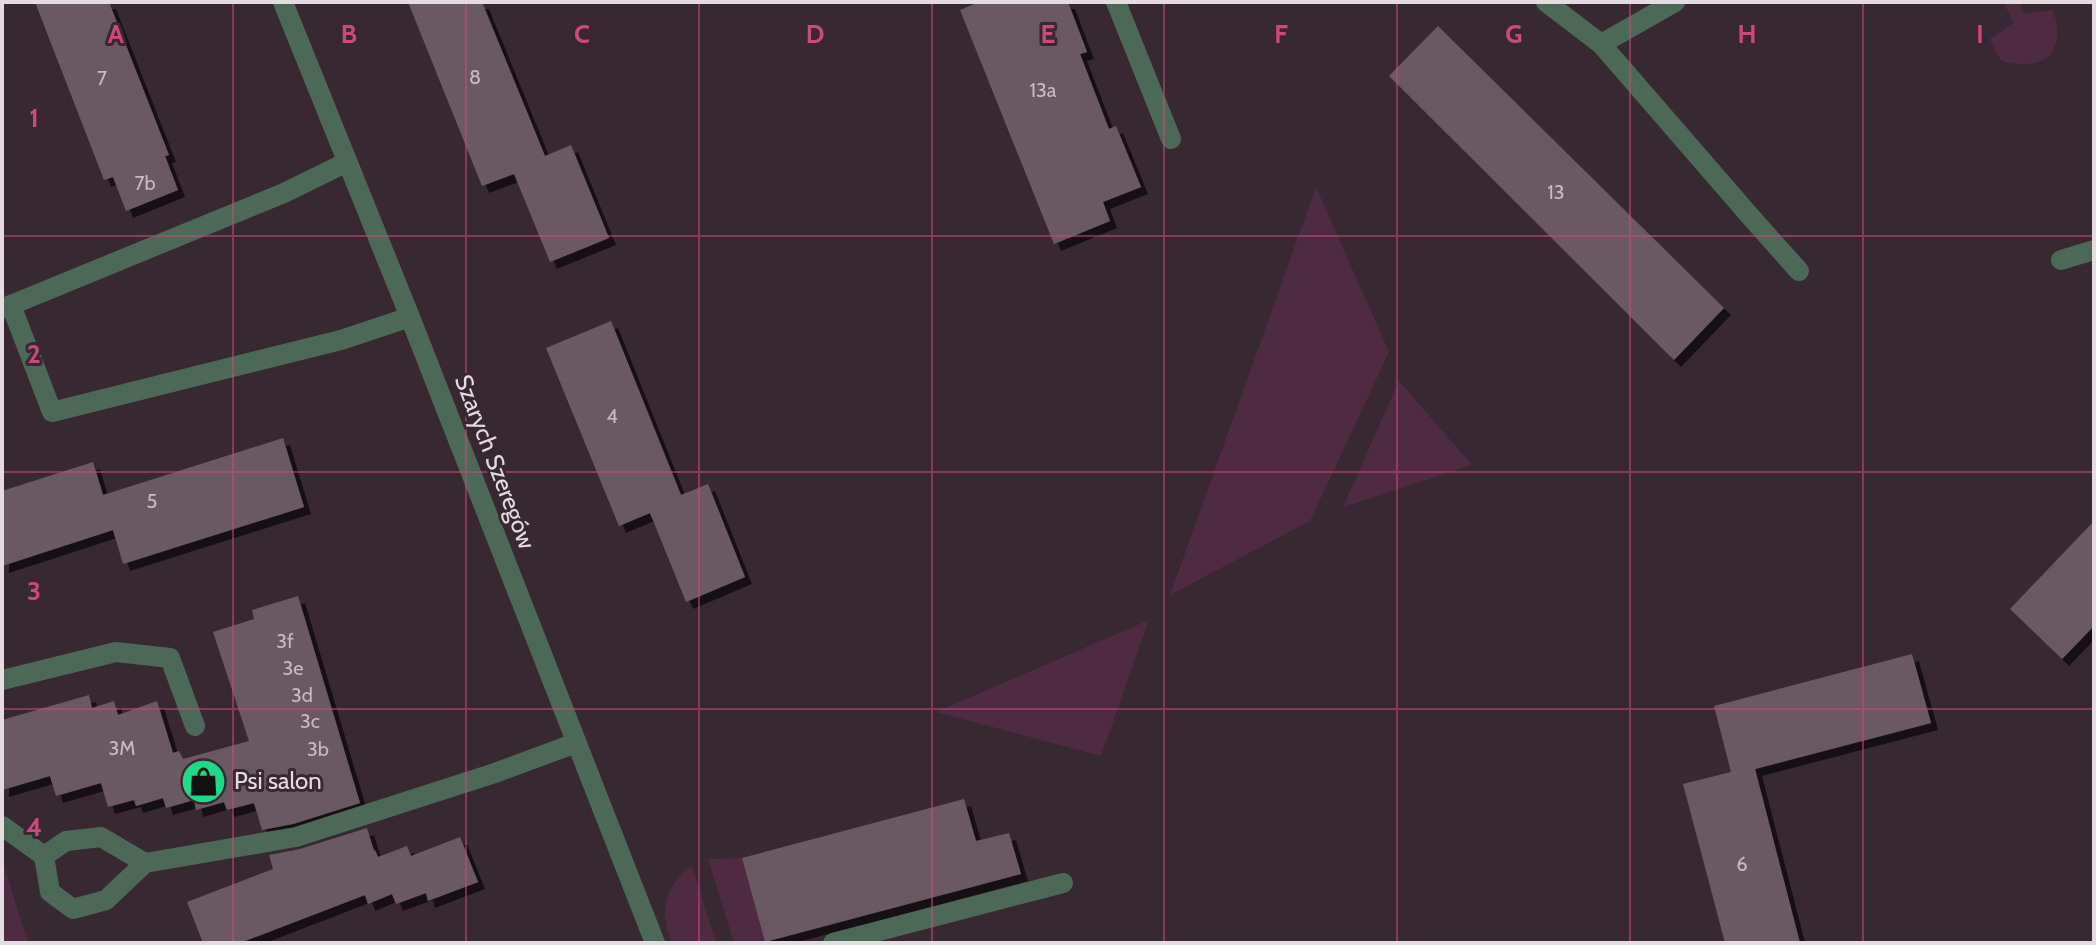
<svg xmlns="http://www.w3.org/2000/svg" width="2096" height="945" viewBox="0 0 2096 945" font-family="Cabin,sans-serif">
<defs>
<filter id="shadow"><feDropShadow dx="7" dy="7" stdDeviation="0" flood-color="#0009"/></filter>
</defs>
<rect width="100%" height="100%" fill="#382832"/>
<!-- green -->
<g fill="#4f2b41">
<path d="M2003 2H2019L2025 14 2053 10C2063 38 2057 65 2022 64 2016 64 2008 64 2003 61 1996 56 1993 46 1990 39L2014 23Z"/>
<path d="M1316 187 1389 352 1310 521 1170 595Z"/>
<path d="M1399 381 1472 465 1343 507Z"/>
<path d="M1149 620 1101 756 936 712Z"/>
<path d="M742 858 765 942 734 943 708 859Z"/>
<path d="M2 859 28 943H2Z"/>
<path d="M692 866 716 943H673C657 913 665 886 692 866Z"/>
</g>
<!-- building -->
<g fill="#6b5963" filter="url(#shadow)">
<path d="M35 2H109L169 155 165 156 178 190 126 211 113 177 104 180Z"/>
<path d="M408 2H482L545 156 571 145 609 238 550 262 514 174 482 186Z"/>
<path d="M979 2H1068L1087 52 1080 54 1109 129 1116 126 1141 187 1103 202 1110 221 1054 244 960 10Z"/>
<path d="M1438 26 1724 308 1674 360 1389 76Z"/>
<path d="M611 321 681 495 708 484 745 577 686 602 650 513 619 526 546 348Z"/>
<path d="M283 438 304 507 123 564 113 530 2 566V491L93 462 103 495Z"/>
<path d="M2094 521V626L2062 659 2010 609Z"/>
<path d="M298 596 360 803 293 824 262 830 254 803 227 810 224 802 196 810 194 800 166 808 163 798 136 806 134 800 108 807 101 783 56 796 50 776 2 790V720L89 695 92 708 114 701 118 715 157 701 173 753 179 751 183 759 249 741 213 632 254 619 252 610Z"/>
<path d="M1912 654 1931 723 1755 769 1800 943H1725L1683 784 1731 772 1714 706Z"/>
<path d="M964 799 976 841 1009 833 1021 874 765 942 742 858Z"/>
<path d="M367 828 374 851 375 850 378 857 407 846 411 856 460 837 478 882 428 901 426 893 396 904 392 894 368 904 365 895 240 943H203L187 902 273 869 269 855 300 849Z"/>
</g>
<g fill="none" stroke-linecap="round" stroke-linejoin="round">
<!-- lane -->
<g stroke="#4c6957" stroke-width="20">
<path d="M1116 2 1171 139"/>
<path d="M1546 2 1601 44 1750 216 1799 271"/>
<path d="M1601 44 1675 2"/>
<path d="M347 162 284 193 11 305 52 412 341 340 410 317"/>
<path d="M2061 260 2094 250"/>
<path d="M2 680 116 652 170 658 195 726"/>
<path d="M2 826 44 856"/>
<path d="M145 863 101 837 66 841 44 856 50 892 73 909 106 900 145 863 296 837 495 773 576 743"/>
<path d="M833 943 1063 883"/>
</g>
<!-- street -->
<g stroke="#4c6957" stroke-width="20">
<path d="M283 2 410 317 655 943"/>
<path d="M2 308 11 305"/>
</g>
</g>
<!-- grid -->
<path fill="none" stroke="#cb497c" stroke-width="2" stroke-opacity="0.55" d="M233 2V943M466 2V943M699 2V943M932 2V943M1164 2V943M1397 2V943M1630 2V943M1863 2V943M2 236H2094M2 472H2094M2 709H2094"/>
<!-- icons -->
<defs>
<symbol id="shop-disc" viewBox="-11 -11 22 22"><circle r="9.5" fill="#1dd988" stroke="#382832"/><path d="M-5-2.5h2.3a2.7 3.5 0 0 1 5.4 0H5L5.5 6h-11ZM-1.5-2.5h3a1.5 2.3 0 0 0-3 0Z" fill="#111"/></symbol>
</defs>
<g fill-rule="evenodd">
<use href="#shop-disc" x="178" y="756" width="51" height="51"/>
</g>
<g text-anchor="middle" stroke-width="6" stroke-linejoin="round" paint-order="stroke">
<!-- number labels -->
<g font-size="20" fill="#c7bac2">
<text x="475" y="84">8</text>
<text x="102" y="85">7</text>
<text x="1043" y="97">13a</text>
<text x="145" y="190">7b</text>
<text x="1556" y="199">13</text>
<text x="612" y="423">4</text>
<text x="152" y="508">5</text>
<text x="285" y="648">3f</text>
<text x="293" y="675">3e</text>
<text x="302" y="702">3d</text>
<text x="310" y="728">3c</text>
<text x="122" y="755">3M</text>
<text x="318" y="756">3b</text>
<text x="1742" y="871">6</text>
</g>
<!-- street labels -->
<g font-size="24" fill="#e6dbe1" stroke="#382832">
<text transform="translate(495 462) rotate(69)" y="8">Szarych Szeregów</text>
</g>
<!-- poi labels -->
<g font-size="24" fill="#e6dbe1" stroke="#382832" text-anchor="start">
<text x="234" y="789">Psi salon</text>
</g>
</g>
<g font-size="26" text-anchor="middle" font-weight="bold" fill="#cb497c" stroke="#382832" stroke-width="6" stroke-linejoin="round" paint-order="stroke">
<text x="116" y="43">A</text>
<text x="349" y="43">B</text>
<text x="582" y="43">C</text>
<text x="815" y="43">D</text>
<text x="1048" y="43">E</text>
<text x="1281" y="43">F</text>
<text x="1514" y="43">G</text>
<text x="1747" y="43">H</text>
<text x="1980" y="43">I</text>
<text x="34" y="127">1</text>
<text x="34" y="363">2</text>
<text x="34" y="600">3</text>
<text x="34" y="836">4</text>
</g>
<!-- border -->
<rect width="2096" height="945" fill="none" stroke="#e6dbe1" stroke-width="8"/>
</svg>
